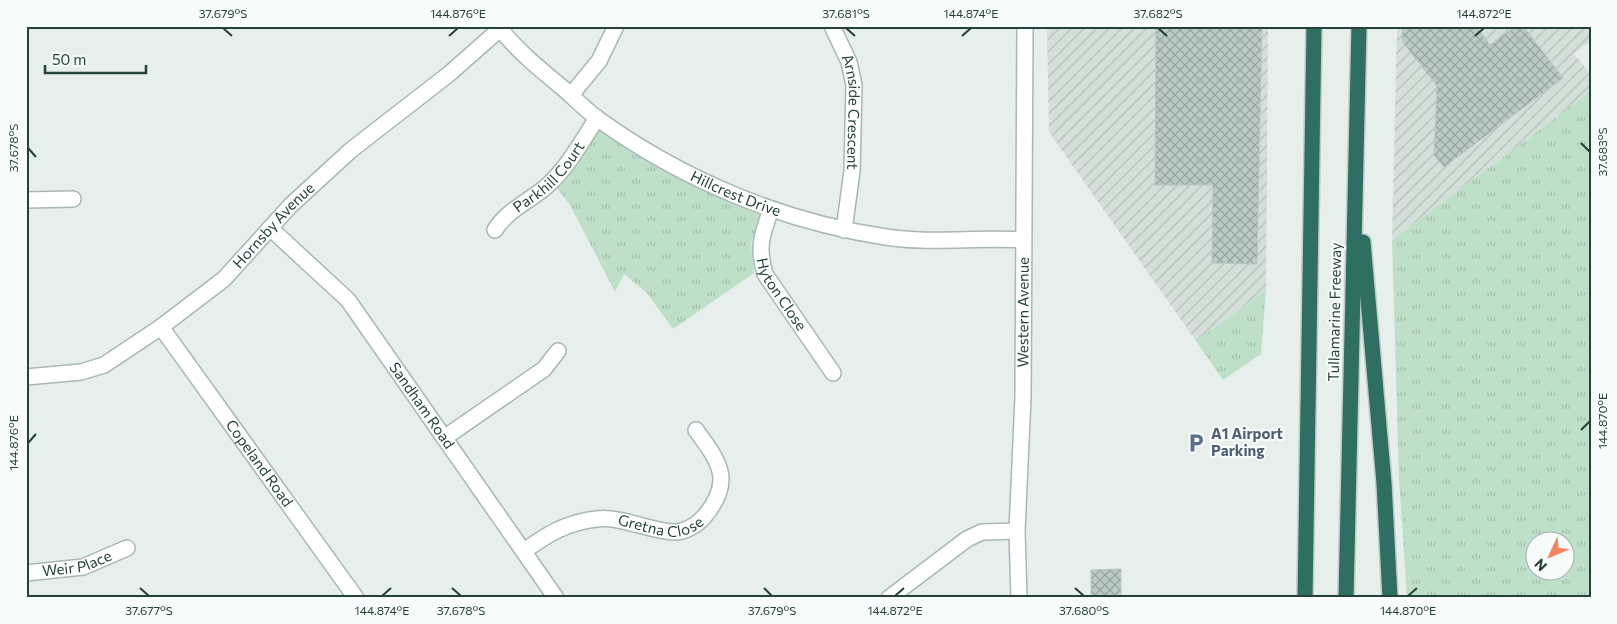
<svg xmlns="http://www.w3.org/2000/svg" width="1617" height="624" viewBox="0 0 1617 624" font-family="Commissioner,sans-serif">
<defs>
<pattern id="industrial-furrows" width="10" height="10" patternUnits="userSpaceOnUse" patternTransform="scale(1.25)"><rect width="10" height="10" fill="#d4dfda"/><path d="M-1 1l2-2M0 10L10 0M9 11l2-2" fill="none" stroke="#b6c1bc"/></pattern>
<pattern id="grass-tufts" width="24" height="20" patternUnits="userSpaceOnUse" patternTransform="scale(1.25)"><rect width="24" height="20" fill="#bfe0c8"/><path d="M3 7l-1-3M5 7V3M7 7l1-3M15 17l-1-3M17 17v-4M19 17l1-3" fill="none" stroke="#a4c1ad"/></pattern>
<pattern id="building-cross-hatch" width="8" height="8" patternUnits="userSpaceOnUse" patternTransform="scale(1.25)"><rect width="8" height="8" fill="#bbcac4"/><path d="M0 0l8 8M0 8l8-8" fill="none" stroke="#98a6a0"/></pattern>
</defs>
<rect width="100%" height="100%" fill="#e6efeb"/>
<!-- industrial -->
<g fill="url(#industrial-furrows)">
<path d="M1047 26H1268L1266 290 1196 341 1049 132Z"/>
<path d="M1397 26H1591V41L1574 54 1591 74V91L1392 240Z"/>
</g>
<!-- grass -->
<g fill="url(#grass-tufts)" fill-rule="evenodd">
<path d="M1591 91V598H1407L1399 479 1392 240ZM1534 542H1564V572H1534Z"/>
<path d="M599 128C653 168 698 191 761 215L751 243 754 273 673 329 647 293 624 274 615 292 570 205 556 187 569 174Z"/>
<path d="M1266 290 1261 354 1223 380 1196 341Z"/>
</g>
<!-- building -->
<g fill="url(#building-cross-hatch)" stroke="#b8c9c2">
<path d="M1156 26H1262L1257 264 1212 263 1213 185H1155Z"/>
<path d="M1403 26H1476L1490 45 1516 26H1523L1563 78 1444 167 1434 155 1437 86 1402 41Z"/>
<path d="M1121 569V598H1091V570Z"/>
</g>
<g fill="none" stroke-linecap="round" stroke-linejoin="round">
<defs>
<g id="minor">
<path id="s1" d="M498 26C516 50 541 70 564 89 575 99 586 110 598 119 683 180 783 222 886 237 931 244 977 237 1022 240"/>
<path id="s2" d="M832 26 849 62 854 85 852 171 844 230"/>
<path d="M571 95 599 61 616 26"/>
<path d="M26 200 73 199"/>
<path id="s3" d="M771 209C762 235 757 247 765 274L833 373"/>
<path id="s4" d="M270 228 348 300 556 598"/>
<path id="s5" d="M495 230C507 210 530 201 547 186 568 167 582 141 597 118"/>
<path id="s6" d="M161 327 356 598"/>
<path id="s7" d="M26 377 81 372 104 365 161 327 224 279 290 206 351 150 449 74 500 29"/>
<path d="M444 438 544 369 558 351"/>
<path id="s8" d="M524 551C548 534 565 523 596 519 623 516 648 531 674 532 685 532 697 525 704 517 734 481 720 463 696 430"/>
<path id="s9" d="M26 573 83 567 127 548"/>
<path d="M889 598 967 539 982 532 1017 531"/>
<path id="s10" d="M1019 598 1017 531 1023 397 1025 26"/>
</g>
<g id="highway">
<path d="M1363 242 1384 483 1390 598"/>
<path d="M1305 598 1314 26"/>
<path d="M1346 598 1359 26"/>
</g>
</defs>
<!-- minor casing -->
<use href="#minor" stroke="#a8b8b2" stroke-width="18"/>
<!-- highway casing -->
<use href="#highway" stroke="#c2cac8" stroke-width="18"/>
<!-- minor -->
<use href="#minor" stroke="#fff" stroke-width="15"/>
<!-- highway -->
<use href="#highway" stroke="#2f6f62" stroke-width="15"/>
</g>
<!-- ticks -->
<path fill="none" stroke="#24423a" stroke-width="2" d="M223 28 232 36M846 28 855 36M1158 28 1167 36M449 36 458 28M962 36 971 28M1475 36 1484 28M1581 143 1590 152M28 148 36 157M1581 430 1590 421M28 443 36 434M140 588 149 596M452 588 461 596M764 588 772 596M1075 588 1084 596M382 596 391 588M895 596 904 588M1408 596 1417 588"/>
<!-- icons -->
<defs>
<symbol id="parking-bare" viewBox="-9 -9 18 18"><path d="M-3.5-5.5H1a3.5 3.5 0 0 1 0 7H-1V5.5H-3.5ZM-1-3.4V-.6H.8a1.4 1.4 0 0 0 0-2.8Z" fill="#5c6f8a" stroke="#f7fbf9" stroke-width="2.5" paint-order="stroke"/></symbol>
</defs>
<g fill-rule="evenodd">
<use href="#parking-bare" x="1182" y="429" width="28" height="28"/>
</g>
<g text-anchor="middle" stroke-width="4.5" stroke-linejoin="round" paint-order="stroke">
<!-- street labels -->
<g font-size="15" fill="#24423a" stroke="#f7fbf9">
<text dy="5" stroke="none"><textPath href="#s2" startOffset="90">Arnside Crescent</textPath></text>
<text dy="5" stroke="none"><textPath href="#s5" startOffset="76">Parkhill Court</textPath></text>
<text dy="5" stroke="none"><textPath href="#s1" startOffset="294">Hillcrest Drive</textPath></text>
<text dy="5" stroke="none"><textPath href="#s7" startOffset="300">Hornsby Avenue</textPath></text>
<text dy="5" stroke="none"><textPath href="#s3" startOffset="92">Hyton Close</textPath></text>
<text dy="5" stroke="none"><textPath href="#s10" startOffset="286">Western Avenue</textPath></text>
<text transform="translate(1335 312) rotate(-89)" y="5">Tullamarine Freeway</text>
<text dy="5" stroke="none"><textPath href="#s4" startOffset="235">Sandham Road</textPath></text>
<text dy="5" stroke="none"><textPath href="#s6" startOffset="168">Copeland Road</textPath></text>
<text dy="5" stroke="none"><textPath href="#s8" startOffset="146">Gretna Close</textPath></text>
<text dy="5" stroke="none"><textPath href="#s9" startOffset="52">Weir Place</textPath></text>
</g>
<!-- service labels -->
<g font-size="15" font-weight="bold" fill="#4e5e75" stroke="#f7fbf9" text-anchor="start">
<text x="1211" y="439">A1 Airport<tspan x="1211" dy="17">Parking</tspan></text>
</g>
</g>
<!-- border -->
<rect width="1617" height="624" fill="none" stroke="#f7fbf9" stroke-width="55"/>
<!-- north arrow -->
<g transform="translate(1550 556) rotate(226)"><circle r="24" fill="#f7fbf9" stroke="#a3b1ad"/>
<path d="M0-4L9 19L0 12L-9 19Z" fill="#f4845f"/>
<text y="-8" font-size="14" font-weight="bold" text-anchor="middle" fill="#24423a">N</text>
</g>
<!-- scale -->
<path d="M45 65v8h101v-8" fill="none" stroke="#24423a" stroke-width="2.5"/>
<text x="52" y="65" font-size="15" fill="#24423a" stroke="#f7fbf9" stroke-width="4" paint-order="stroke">50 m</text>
<rect x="28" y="28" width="1562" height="568" fill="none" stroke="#24423a" stroke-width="2"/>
<g font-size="12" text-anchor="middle" fill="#24423a">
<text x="223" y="18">37.679°S</text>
<text x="458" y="18">144.876°E</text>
<text x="846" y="18">37.681°S</text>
<text x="971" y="18">144.874°E</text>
<text x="1158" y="18">37.682°S</text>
<text x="1484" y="18">144.872°E</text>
<text transform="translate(14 148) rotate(-90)" y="4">37.678°S</text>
<text transform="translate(1603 152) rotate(-90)" y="4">37.683°S</text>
<text transform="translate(1603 421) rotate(-90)" y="4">144.870°E</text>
<text transform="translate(14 443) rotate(-90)" y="4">144.876°E</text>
<text x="149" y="615">37.677°S</text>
<text x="382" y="615">144.874°E</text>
<text x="461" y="615">37.678°S</text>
<text x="772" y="615">37.679°S</text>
<text x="895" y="615">144.872°E</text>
<text x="1084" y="615">37.680°S</text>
<text x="1408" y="615">144.870°E</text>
</g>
</svg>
